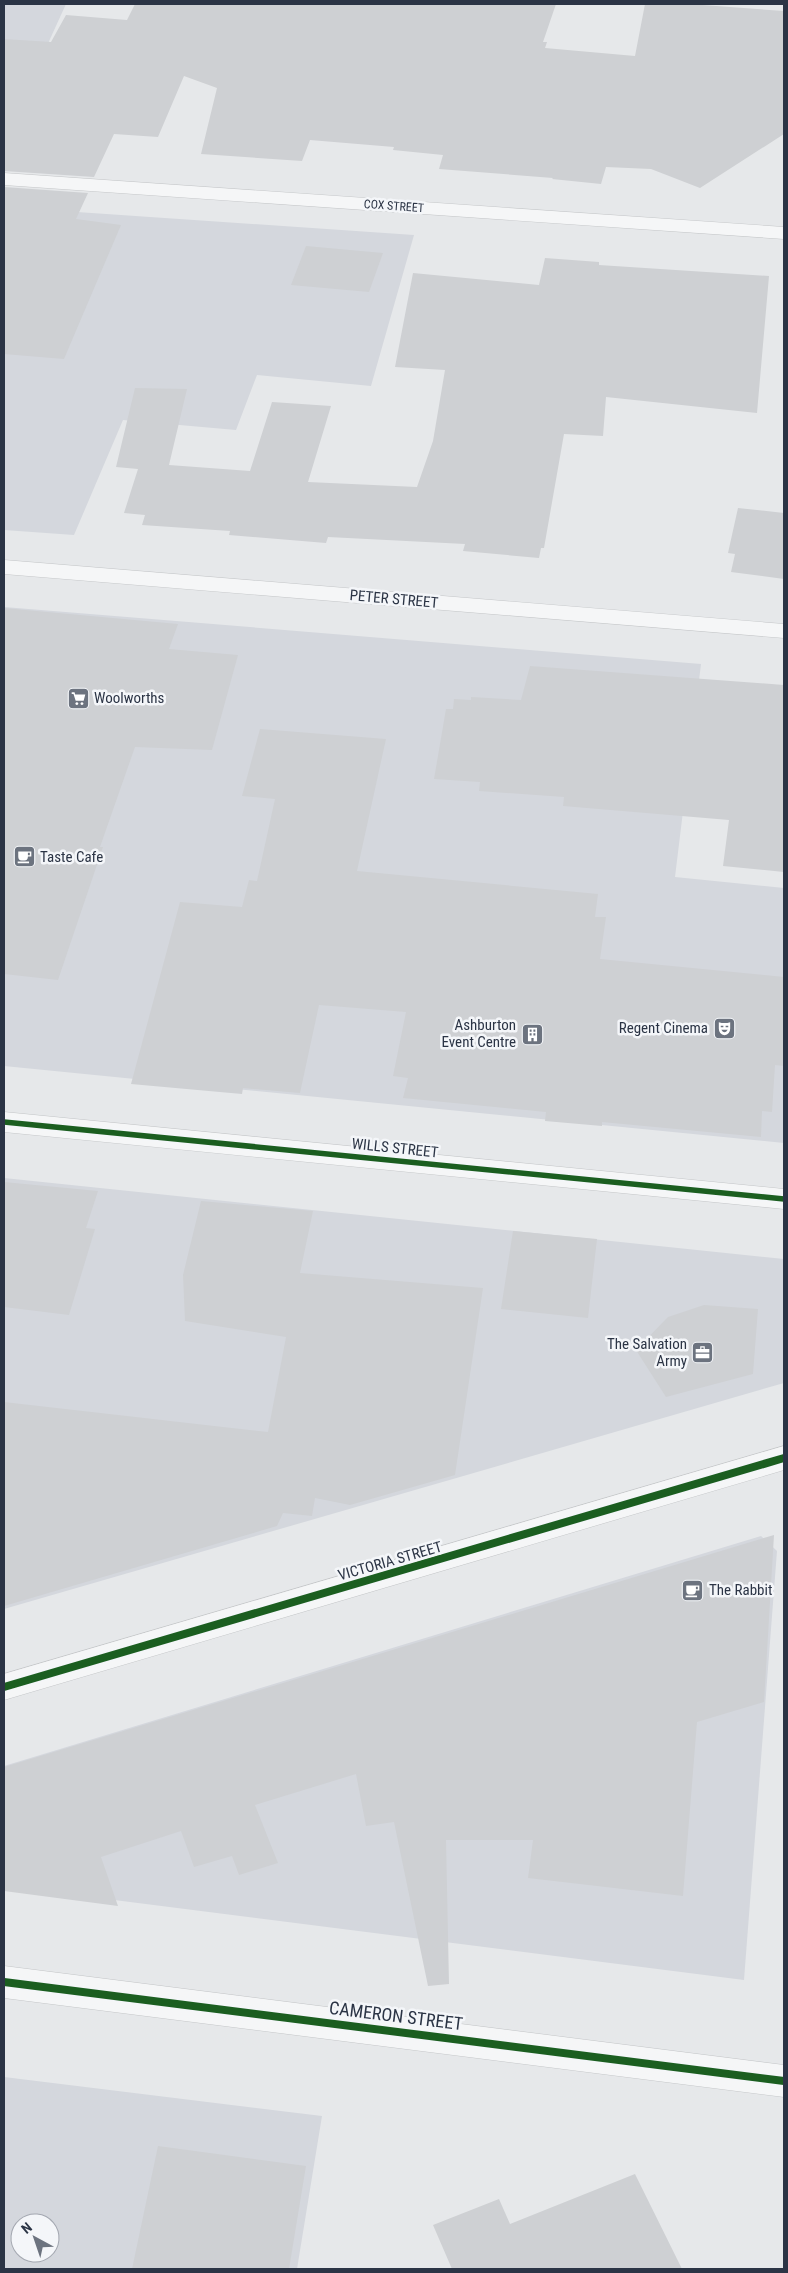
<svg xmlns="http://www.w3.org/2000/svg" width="788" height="2273" viewBox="0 0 788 2273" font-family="'Roboto Condensed',sans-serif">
<rect width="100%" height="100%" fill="#e6e8ea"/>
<!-- built -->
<g fill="#d4d7dd" fill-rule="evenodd">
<path d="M4 4H66L4 140Z"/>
<path d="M4 207 414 235 371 386 257 375 236 430 123 420 74 535 4 530Z"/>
<path d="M4 607 701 664 675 877 784 888V1143L4 1066Z"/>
<path d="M4 1178 784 1259V1383L4 1609Z"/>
<path d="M761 1536 777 1551 744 1980 4 1886V1766Z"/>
<path d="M4 2077 322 2116 297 2269H4ZM20 2223H50V2253H20Z"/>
</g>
<!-- building -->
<g fill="#ced0d3">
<path d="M135 4H556L543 42H547L545 48 635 56 645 4H689L784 11V134L700 188 651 169 606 167 601 184 552 179 553 178 439 169 443 155 393 150 394 147 310 140 302 161 201 154 217 88 184 76 158 137 114 134 94 177 4 171V39L51 42 66 15 127 20Z"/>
<path d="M4 187 88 193 76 219 121 225 64 359 4 354Z"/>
<path d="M306 246 383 253 369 292 291 285Z"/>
<path d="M545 258 599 262V265L769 276 757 413 606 397 603 436 564 434 544 548H541L539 558 463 551 465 544 328 537 326 543 229 535 230 531 142 525 145 515 124 513 138 469 116 467 135 388 187 389 169 465 250 471 272 402 331 406 308 482 417 487 433 441 445 370 395 367 413 273 539 285Z"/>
<path d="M738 508 784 513V579L731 572 735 554 728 553Z"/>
<path d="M4 608 178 624 169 649 238 655 212 750 135 747 100 847H103L58 980 4 974Z"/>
<path d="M530 666 784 685V872L723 866 729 820 563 806 564 797 479 791 480 782 434 779 446 709H453L454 699 471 700V697L521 700Z"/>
<path d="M260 729 386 739 357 871 598 894 595 917H606L600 959 784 977V1066L775 1065 772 1112 762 1111 761 1137 602 1122V1126L545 1121 546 1112 403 1098 408 1078 393 1076 406 1012 319 1005 300 1093 243 1088 242 1094 131 1084 180 902 242 907 249 880 257 881 275 799 242 796Z"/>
<path d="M4 1182 98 1191 86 1228 95 1229 69 1315 4 1307Z"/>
<path d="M201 1201 313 1211 300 1273 483 1288 455 1475 350 1505 315 1498 312 1516 283 1513 277 1526 4 1606V1402L268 1432 286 1337 185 1321 183 1275Z"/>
<path d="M513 1231 597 1239 588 1318 501 1309Z"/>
<path d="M704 1305 758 1309 753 1374 666 1397 636 1350 668 1317Z"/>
<path d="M774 1535 764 1702 697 1722 683 1896 528 1878 533 1840H446L449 1984 428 1986 394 1822 366 1826 356 1774 255 1805 278 1863 239 1875 232 1856 194 1867 181 1831 101 1857 118 1906 4 1891V1767Z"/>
<path d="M158 2146 306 2166 289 2269H132Z"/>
<path d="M635 2174 682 2269H452L433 2225 499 2199 510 2224Z"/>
</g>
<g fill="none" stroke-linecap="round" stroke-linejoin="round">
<defs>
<g id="minor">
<path d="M4 173 784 227V239L4 185Z"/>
<path d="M4 560 784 624V638L4 574Z"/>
<path d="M4 1112 784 1189V1209L4 1132Z"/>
<path d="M784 1446V1470L4 1700V1674Z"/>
<path d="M4 1966 784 2065V2097L4 1998Z"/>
</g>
</defs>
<!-- minor casing -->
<use href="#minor" stroke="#c4c6c8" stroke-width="1"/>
<!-- minor -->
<use href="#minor" fill="#f5f6f7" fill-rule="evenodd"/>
<defs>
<path id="cycleway-far1" d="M4 1122 784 1199"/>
<g id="cycleway">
<path d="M4 1687 784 1458"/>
<path d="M4 1982 784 2081"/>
</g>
</defs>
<!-- cycleway-far1 casing -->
<use href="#cycleway-far1" stroke="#f4f6f9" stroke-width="9"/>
<!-- cycleway casing -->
<use href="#cycleway" stroke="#f4f6f9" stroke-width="11"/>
<!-- cycleway-far1 -->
<use href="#cycleway-far1" stroke="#1b5e20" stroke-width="5.5"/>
<!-- cycleway -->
<use href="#cycleway" stroke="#1b5e20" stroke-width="8"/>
</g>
<!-- icons -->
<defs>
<symbol id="supermarket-square" viewBox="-11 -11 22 22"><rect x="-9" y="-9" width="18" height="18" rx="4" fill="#6c737f" stroke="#f4f6f9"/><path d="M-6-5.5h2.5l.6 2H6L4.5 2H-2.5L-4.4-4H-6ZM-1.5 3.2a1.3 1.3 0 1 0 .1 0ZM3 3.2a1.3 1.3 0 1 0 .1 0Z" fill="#fff"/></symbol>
<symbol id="cafe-square" viewBox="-11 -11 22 22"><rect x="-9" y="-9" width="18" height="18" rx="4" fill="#6c737f" stroke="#f4f6f9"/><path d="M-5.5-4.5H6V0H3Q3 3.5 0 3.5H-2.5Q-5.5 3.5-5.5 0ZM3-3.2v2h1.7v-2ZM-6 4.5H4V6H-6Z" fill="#fff"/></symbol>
<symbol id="theatre-square" viewBox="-11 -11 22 22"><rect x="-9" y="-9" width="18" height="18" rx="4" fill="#6c737f" stroke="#f4f6f9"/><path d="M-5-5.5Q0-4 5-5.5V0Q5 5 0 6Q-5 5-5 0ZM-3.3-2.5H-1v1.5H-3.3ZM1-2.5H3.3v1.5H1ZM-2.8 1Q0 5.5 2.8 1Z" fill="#fff"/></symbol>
<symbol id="building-square" viewBox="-11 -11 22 22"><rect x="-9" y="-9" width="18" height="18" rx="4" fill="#6c737f" stroke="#f4f6f9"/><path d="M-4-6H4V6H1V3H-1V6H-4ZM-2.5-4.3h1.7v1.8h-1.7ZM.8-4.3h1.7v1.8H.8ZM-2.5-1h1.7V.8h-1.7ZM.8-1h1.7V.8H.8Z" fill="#fff"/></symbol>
<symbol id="office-square" viewBox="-11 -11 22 22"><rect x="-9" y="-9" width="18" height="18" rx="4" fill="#6c737f" stroke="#f4f6f9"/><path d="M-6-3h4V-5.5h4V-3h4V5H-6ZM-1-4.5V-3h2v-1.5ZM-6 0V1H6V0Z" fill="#fff"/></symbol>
</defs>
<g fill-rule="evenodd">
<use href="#supermarket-square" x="66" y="686" width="25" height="25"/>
<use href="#cafe-square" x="12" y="844" width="25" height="25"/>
<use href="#theatre-square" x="712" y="1016" width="25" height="25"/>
<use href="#building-square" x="520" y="1022" width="25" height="25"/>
<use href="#office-square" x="690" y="1340" width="25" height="25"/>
<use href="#cafe-square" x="680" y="1578" width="25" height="25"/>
</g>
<g text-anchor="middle" stroke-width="5" stroke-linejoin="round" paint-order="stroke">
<!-- far-street labels -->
<g font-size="12" fill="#2b3445" stroke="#f4f6f9">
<text transform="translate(394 206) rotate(4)" y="4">COX STREET</text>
</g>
<!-- street labels -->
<g font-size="15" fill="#2b3445" stroke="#f4f6f9">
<text transform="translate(394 599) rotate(5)" y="5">PETER STREET</text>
<text transform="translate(395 1148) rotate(6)" y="5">WILLS STREET</text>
<text transform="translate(390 1561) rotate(-16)" y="5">VICTORIA STREET</text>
</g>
<!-- poi labels -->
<g font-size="15" fill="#2b3445" stroke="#f4f6f9" text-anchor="start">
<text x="94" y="703">Woolworths</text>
<text x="40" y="862">Taste Cafe</text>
<text x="516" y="1030" text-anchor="end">Ashburton<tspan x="516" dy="17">Event Centre</tspan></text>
<text x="708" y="1033" text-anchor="end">Regent Cinema</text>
<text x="687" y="1349" text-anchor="end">The Salvation<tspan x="687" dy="17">Army</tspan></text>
<text x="709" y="1595">The Rabbit</text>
</g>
<!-- near-street labels -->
<g font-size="18" fill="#2b3445" stroke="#f4f6f9">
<text transform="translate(396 2016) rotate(7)" y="6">CAMERON STREET</text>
</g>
</g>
<!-- border -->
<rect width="788" height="2273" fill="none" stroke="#2b3445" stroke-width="10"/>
<!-- north arrow -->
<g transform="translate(35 2238) rotate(320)"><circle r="24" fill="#f4f6f9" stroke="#a4a8b1"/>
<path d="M0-4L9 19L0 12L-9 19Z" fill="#6c737f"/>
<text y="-8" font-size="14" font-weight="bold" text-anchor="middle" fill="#2b3445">N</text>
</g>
</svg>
